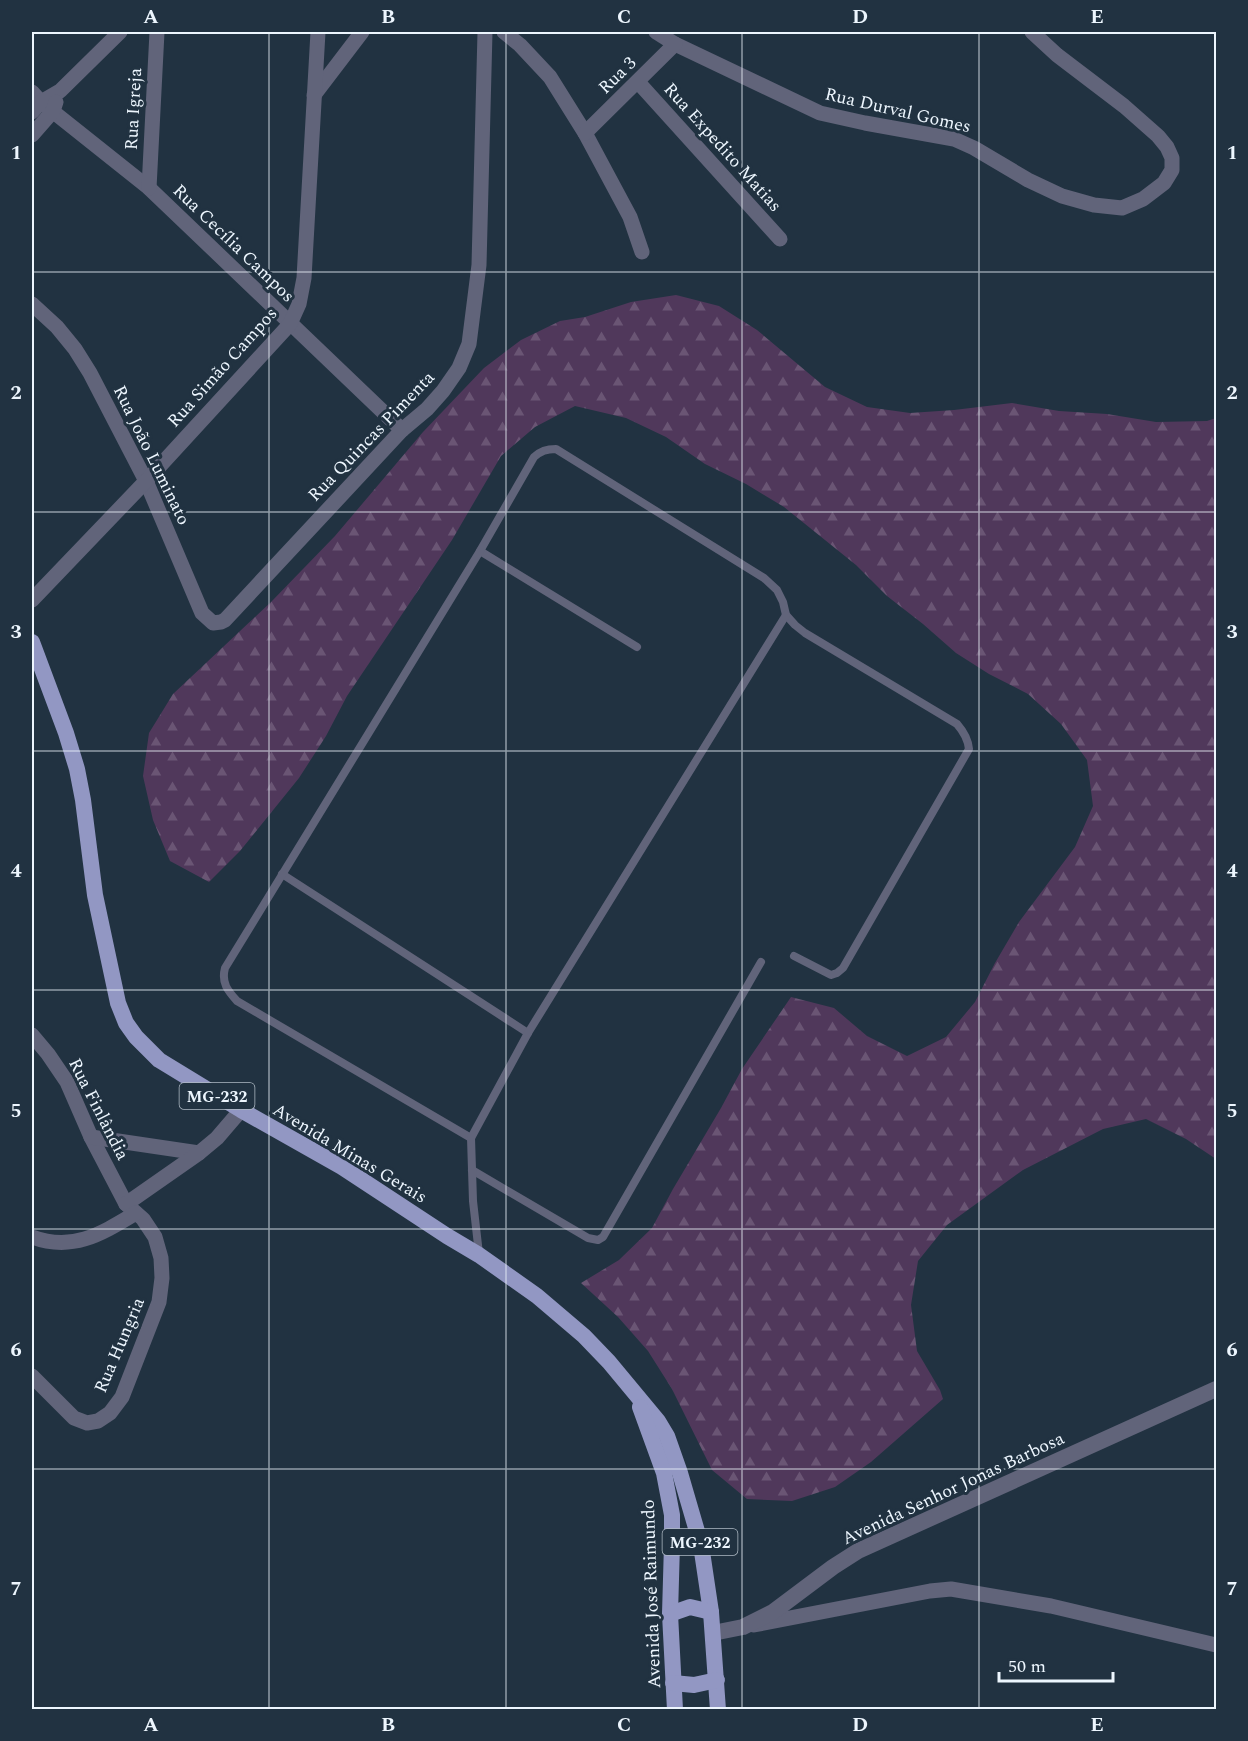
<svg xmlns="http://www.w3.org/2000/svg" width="1248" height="1741" viewBox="0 0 1248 1741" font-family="Spectral,serif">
<defs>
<pattern id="forest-firs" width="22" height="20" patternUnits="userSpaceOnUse" patternTransform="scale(1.5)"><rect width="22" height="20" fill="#50385b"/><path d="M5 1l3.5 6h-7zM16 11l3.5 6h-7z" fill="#6a5574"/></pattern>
</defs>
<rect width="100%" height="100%" fill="#213241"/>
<!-- forest -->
<path fill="url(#forest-firs)" d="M676 295 719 306 757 330 825 387 867 407 910 413 954 410 1012 403 1059 411 1107 414 1156 422 1207 421 1216 418V1159L1186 1139 1146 1119 1103 1129 1023 1170 947 1225 918 1261 911 1305 917 1351 940 1390 943 1399 871 1462 835 1487 792 1501 747 1499 712 1470 672 1389 648 1351 618 1317 581 1283 619 1260 652 1228 673 1189 721 1108 742 1069 791 997 834 1008 867 1036 907 1056 946 1037 975 1002 995 963 1019 922 1075 847 1093 806 1087 760 1061 724 1028 694 989 674 956 653 923 624 887 596 856 565 784 507 746 484 705 464 666 437 626 418 575 406 535 427 501 456 452 540 347 696 326 736 299 778 240 851 209 882 170 861 153 820 143 776 149 733 173 694 271 602 335 536 423 432 484 368 521 340 560 321 585 317 631 302Z"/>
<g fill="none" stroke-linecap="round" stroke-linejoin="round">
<!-- service -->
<g stroke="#61647a" stroke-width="8">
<path d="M480 551 637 647"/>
<path d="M282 874 528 1033"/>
<path d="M471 1138 237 1001C228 991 221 983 225 968L480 551 534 457C541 451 546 449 556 449L764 578 777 590 783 602 786 615 795 625 805 633 957 724C964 732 968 739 969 749L843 968 837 973 831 975 794 956"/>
<path d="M472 1170 588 1238 598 1240 603 1237 761 962"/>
<path d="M479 1254 473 1201 471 1138 528 1033 786 615"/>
</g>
<!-- minor -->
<g stroke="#61647a" stroke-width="15">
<path d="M504 32 520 45 550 77 585 133 630 217 642 252"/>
<path d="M656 32 675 44 820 113 865 123 954 139 974 148 1028 180 1062 196 1094 205 1122 208 1143 199 1164 183 1172 170V158L1167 147 1158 136 1124 106 1057 55 1032 32"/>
<path d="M638 82 780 239"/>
<path d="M32 92 41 102 149 188 402 430"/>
<path d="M314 95 362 32"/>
<path d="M32 112 41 102 60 91 120 32"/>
<path d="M585 133 675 44"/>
<path d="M32 135 53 111 56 102"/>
<path d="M149 188 157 32"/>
<path d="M32 304 57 327 75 349 90 373 146 481 202 613 213 623 221 622 225 620 402 430 427 409 443 391 459 368 469 344 479 265 485 32"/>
<path d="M32 600 146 481 290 324 299 304 304 278 318 32"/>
<path d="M32 1035 48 1054 67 1082 91 1137 126 1204 143 1219 155 1237 161 1258 162 1278 159 1302 122 1397 110 1413 98 1421 87 1423 74 1418 32 1376"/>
<path d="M91 1137 199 1153"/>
<path d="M126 1204 199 1153 217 1138 241 1110"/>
<path d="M32 1237C73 1252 101 1234 136 1213"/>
<path d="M754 1625 930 1591 951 1589 1051 1606 1216 1645"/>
</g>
<!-- tertiary -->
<path stroke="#61647a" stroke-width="16" d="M713 1633 743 1627 773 1612 833 1567 858 1551 1216 1389"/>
<!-- primary -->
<g stroke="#9297c3" stroke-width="16">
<path d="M32 642 66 733 77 769 83 800 95 895 118 1003 126 1023 136 1037 159 1060 241 1110 342 1167 447 1236 479 1255 537 1296 584 1336 609 1362 658 1421 667 1436 680 1473 701 1545 711 1612 718 1710"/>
<path d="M640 1407 664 1473 672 1515V1544L670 1614 675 1710"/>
<path d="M670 1614 690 1607 711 1612"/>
<path d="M673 1683 694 1685 717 1680"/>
</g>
</g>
<!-- grid -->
<path fill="none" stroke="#edf6fe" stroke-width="1.5" stroke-opacity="0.55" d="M269 32V1710M506 32V1710M742 32V1710M979 32V1710M32 272H1216M32 512H1216M32 751H1216M32 990H1216M32 1229H1216M32 1469H1216"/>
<g text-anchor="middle" stroke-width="6" stroke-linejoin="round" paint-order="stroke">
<!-- shield labels -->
<g fill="#213241" stroke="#b0bbc5" stroke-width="1.5">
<rect x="179.5" y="1083" width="75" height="26" rx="4.5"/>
<rect x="662.5" y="1529" width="75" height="26" rx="4.5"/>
</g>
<g font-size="16" font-weight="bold" fill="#edf6fe">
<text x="217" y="1102">MG-232</text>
<text x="700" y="1548">MG-232</text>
</g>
<!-- street labels -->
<g font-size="18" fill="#edf6fe" stroke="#213241">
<text transform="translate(617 75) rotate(-44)" y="6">Rua 3</text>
<text transform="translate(133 109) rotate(-87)" y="6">Rua Igreja</text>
<text transform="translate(898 110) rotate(13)" y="6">Rua Durval Gomes</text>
<text transform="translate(723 147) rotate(48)" y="6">Rua Expedito Matias</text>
<text transform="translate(234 243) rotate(44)" y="6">Rua Cecília Campos</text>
<text transform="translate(222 367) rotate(-48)" y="6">Rua Simão Campos</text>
<text transform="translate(371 436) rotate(-46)" y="6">Rua Quincas Pimenta</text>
<text transform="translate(152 455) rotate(64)" y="6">Rua João Luminato</text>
<text transform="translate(99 1109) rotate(63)" y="6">Rua Finlândia</text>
<text transform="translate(350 1153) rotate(31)" y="6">Avenida Minas Gerais</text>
<text transform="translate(119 1345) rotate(-67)" y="6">Rua Hungria</text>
<text transform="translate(953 1488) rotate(-25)" y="6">Avenida Senhor Jonas Barbosa</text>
<text transform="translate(651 1594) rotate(-92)" y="6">Avenida José Raimundo</text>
</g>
</g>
<!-- border -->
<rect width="1248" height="1741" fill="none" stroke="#213241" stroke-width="66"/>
<!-- scale -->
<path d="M999 1672v9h114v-9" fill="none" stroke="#edf6fe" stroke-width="3"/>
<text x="1008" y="1672" font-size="18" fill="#edf6fe" stroke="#213241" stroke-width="4.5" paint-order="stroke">50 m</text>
<rect x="33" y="33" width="1182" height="1675" fill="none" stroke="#edf6fe" stroke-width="2"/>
<g font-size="20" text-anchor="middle" font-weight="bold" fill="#edf6fe">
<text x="151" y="23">A</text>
<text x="388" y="23">B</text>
<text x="624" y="23">C</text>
<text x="860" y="23">D</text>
<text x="1097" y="23">E</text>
<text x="16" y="159">1</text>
<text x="1232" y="159">1</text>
<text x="16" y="399">2</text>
<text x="1232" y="399">2</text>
<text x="16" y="638">3</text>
<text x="1232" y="638">3</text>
<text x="16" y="877">4</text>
<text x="1232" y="877">4</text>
<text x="16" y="1117">5</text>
<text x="1232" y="1117">5</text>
<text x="16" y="1356">6</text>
<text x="1232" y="1356">6</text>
<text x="16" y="1595">7</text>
<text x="1232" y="1595">7</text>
<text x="151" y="1731">A</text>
<text x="388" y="1731">B</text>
<text x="624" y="1731">C</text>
<text x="860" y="1731">D</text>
<text x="1097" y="1731">E</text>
</g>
</svg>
